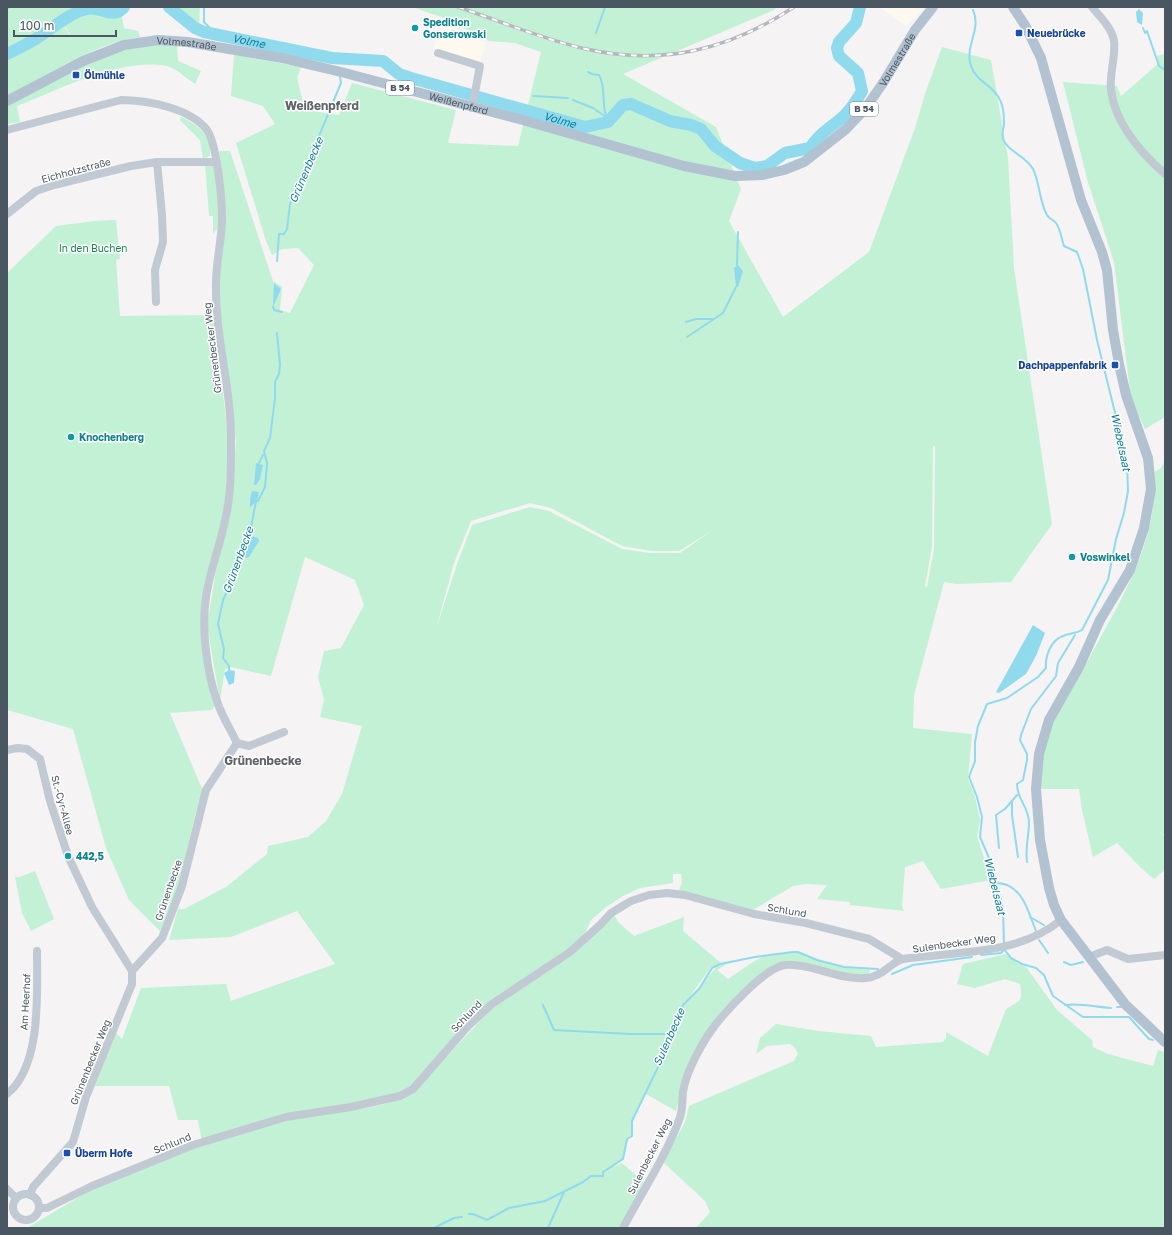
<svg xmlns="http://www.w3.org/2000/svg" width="1172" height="1235" viewBox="0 0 1172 1235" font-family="'Golos Text',sans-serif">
<rect width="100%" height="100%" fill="#f5f3f3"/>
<!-- commercial -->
<g fill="#fdf9ef">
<path d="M879 7H925L906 26Z"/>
<path d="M442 22 486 43 480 63 434 48Z"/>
</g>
<!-- green -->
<g fill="#c3f1d5" fill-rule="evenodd">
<path d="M7 7H75L7 51Z"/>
<path d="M104 7H120L124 28 138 31 140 37C97 42 46 76 7 96V56L64 27 73 39 60 19 77 10 108 13Z"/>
<path d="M164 7H200L199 27C185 24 173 19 164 7Z"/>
<path d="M412 7H777L774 10 623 74 716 127 741 189 729 221 783 317 869 252 915 128 926 91 942 47 991 60 1008 158 1014 268 1052 524 1011 582 956 584 944 582 914 695 913 728 972 734 968 779 975 797 980 820 977 836 991 880 941 889 923 861 905 867 902 906 904 911 850 905V902L817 899 827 885 806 884 793 886 753 910 679 890 682 883 681 874H673V883L640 888 623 896 605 908 591 920 582 940 547 966 508 990 490 1003 467 1026 420 1080 400 1094 351 1105 298 1112 208 1141C234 1139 259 1127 284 1120 329 1108 388 1117 423 1082L493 1007 572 954 614 914 618 922 634 936 684 917 683 931 721 963H729L717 970 728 979 753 962 764 956 793 952H798L817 960 844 967 870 970 868 976 848 975 789 964 774 965 733 1002 714 1023 688 1070 676 1111 646 1094 632 1121V1136L627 1139 623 1159 614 1167 622 1163 644 1182 620 1228H27L91 1190 202 1142 198 1120H178L169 1086H95L116 1033 122 1039 141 988 226 984 231 1001 335 964 297 911 231 937 169 940 178 909H184L226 887 267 854 268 846 308 837 326 821 342 794 362 726 320 717 324 700 318 677 324 651 341 648 364 605 355 580 305 557 271 676 231 667 225 669 220 701 207 625 216 570 230 517 236 442 221 315 219 282 226 215 219 151H230L273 281 282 287 280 310 290 313 314 265 298 248 282 249 272 255 266 241 236 143 275 124 263 106 231 96 234 55 301 67 297 78 305 110 339 115 352 83 456 110 448 143 518 146 541 52 515 43 489 41 444 18ZM933 446H935L934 549 927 587 925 586 932 547ZM530 503 551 508 622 546 651 551H679L713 530 680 553H650L622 549 549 511 530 507 472 525 457 564 436 629 454 563 471 521ZM720 963 686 1002 711 967Z"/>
<path d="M154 45H177L178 61 201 71 195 84C187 79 176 68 167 66 120 57 61 89 17 106L20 122 7 124V107C37 89 76 67 109 55 123 49 139 47 154 45Z"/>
<path d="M1165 54V417L1145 429 1131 399 1114 262 1087 179 1063 82 1117 86 1121 96 1158 64 1157 56Z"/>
<path d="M181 117C197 124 213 136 210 156L203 159 200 140 180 120Z"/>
<path d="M205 163H214L221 223 213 234V216H209Z"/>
<path d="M116 220 120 259 116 260 120 316 213 315 229 442 224 514 201 625 215 705 212 710 170 713 203 791 195 815 179 885 160 931 129 900 106 848 73 729 7 710V273L56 226 94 221Z"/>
<path d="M1165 461V836L1159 831 1165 837V870L1154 879 1140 867 1117 843 1093 857 1082 810 1079 789H1041C1040 767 1044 740 1052 720 1061 700 1077 680 1088 660 1113 615 1143 566 1152 514 1154 499 1157 487 1154 472L1160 469Z"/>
<path d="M35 871 54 919 31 931 22 913 15 877H20Z"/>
<path d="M1006 954 1017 963 1026 967 1057 1010 1092 1040 1093 1047 1108 1054 1153 1066 1158 1050 1165 1052V1228H696L710 1212 705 1201 663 1162 685 1122 689 1106 794 1061 798 1054 795 1048 790 1044 767 1046 756 1054 760 1038 776 1024 818 1031 871 1036 876 1047 943 1042 946 1038V1032L988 1056 1006 1009C1020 1000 1023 1003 1020 984L1005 979 975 988 957 984 963 964Z"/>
</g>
<!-- water -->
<g fill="#90daee">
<path d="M1139 9 1143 13 1142 25 1137 22 1136 12Z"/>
<path d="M738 265 743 271 738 287H736L734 268Z"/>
<path d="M274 283 281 289 273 307Z"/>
<path d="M256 463 263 465 260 479 256 485H254Z"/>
<path d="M252 491 259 492C259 498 255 504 250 507V499Z"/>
<path d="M252 536 258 538 259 541 249 557 245 558 242 549 249 537Z"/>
<path d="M1033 625 1045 633 1036 656 1026 674 999 693 996 692Z"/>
<path d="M229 670 235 671 234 683 229 685 224 673Z"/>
</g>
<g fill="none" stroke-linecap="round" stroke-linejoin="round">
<!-- stream -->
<g stroke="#90daee" stroke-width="2">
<path d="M204 7V22L215 33"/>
<path d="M973 10C982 30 964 46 971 66 977 83 994 85 1000 100 1003 105 1004 117 1004 124 1004 129 1001 133 1003 139 1008 152 1026 156 1033 169 1040 183 1039 201 1047 215 1049 219 1054 220 1056 223 1061 230 1061 238 1064 246L1077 252 1083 269 1097 340 1127 461 1128 491 1124 513 1116 539 1108 580 1082 630C1075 634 1070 633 1063 636 1051 640 1045 656 1046 668L1038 677 1007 698 987 704 978 726 975 742V761L969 777 977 797 982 817 980 837 992 865 1003 908 1004 945"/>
<path d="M1143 28 1145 33 1147 31 1159 66 1165 70"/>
<path d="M596 33 605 7"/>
<path d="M347 61 348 57"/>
<path d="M588 72 592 74 599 75C607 88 600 110 609 121"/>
<path d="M533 96 568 98"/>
<path d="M573 100 593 108 606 117"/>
<path d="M277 261 279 234H284L287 229 290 204 308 169 307 165 341 83 340 77"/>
<path d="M737 265 738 232"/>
<path d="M273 307 274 310 282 312"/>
<path d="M686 322 696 319H712"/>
<path d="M687 337 723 313 736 287"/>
<path d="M259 463 263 455"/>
<path d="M229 670V666L223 658 224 649 218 624 223 600 237 570 239 556 250 533 256 501H258L265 487 267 463 264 451 270 438 275 398V382L279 374 280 365 277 333"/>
<path d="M1012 801V815L1018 857"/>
<path d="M999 848 996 815 1005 809 1017 795"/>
<path d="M1027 862C1025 846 1029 836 1029 822 1028 805 1017 800 1017 784L1023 780 1027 760V754L1020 740 1021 735 1031 709 1056 676 1058 663 1075 635"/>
<path d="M996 883C1022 883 1028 911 1036 931"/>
<path d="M1030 917 1044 925"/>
<path d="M1039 940 1048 953"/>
<path d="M1004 949 1011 958 1022 964 1036 968 1044 975 1053 996 1083 1017H1129L1149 1039 1153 1040"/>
<path d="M981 955 1001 953 1004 950"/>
<path d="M1064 962 1071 965 1083 962"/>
<path d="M892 974 913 965 972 957"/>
<path d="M543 1005 554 1030 630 1034H670"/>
<path d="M1065 1005C1081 1003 1095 1007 1111 1008"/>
<path d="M1117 1007H1121"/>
<path d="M469 1214H473L487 1220 509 1208 545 1201 583 1182 591 1176H603V1172L623 1159 627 1139 632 1136V1121L659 1065 672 1029 680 1017 683 1005 699 989 712 968 720 964 755 957 793 952H798L817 960 844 967 878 969"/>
<path d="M434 1228 454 1218 462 1217"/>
<path d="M548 1228 564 1192"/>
</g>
<!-- river -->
<g stroke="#90daee" stroke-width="12">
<path id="s1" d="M169 7 195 28 204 32 332 58 383 61 399 74 411 78 585 127 608 122 623 105 631 104 670 121 691 125 701 129 715 146 740 163 755 168 767 166 785 153 810 148C818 134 832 127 844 116 851 109 857 100 862 91L858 73 839 56 837 48 839 42 856 23 860 7"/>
<path d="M7 54C17 49 28 44 37 38 53 28 69 13 87 9 100 5 112 21 124 7"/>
</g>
<!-- minor -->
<g stroke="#c1cad2" stroke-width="8">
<path d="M1092 7C1100 17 1112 28 1114 41 1116 57 1109 74 1111 90 1115 124 1140 152 1165 174"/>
<path d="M438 53 480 66 472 108"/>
<path d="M7 130 121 100C147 100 190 108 207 130 217 144 222 199 222 218 222 240 216 261 216 283 215 337 232 390 231 444 231 468 231 493 226 516 221 543 210 570 206 597 201 629 207 674 218 704 223 718 231 730 237 743L206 790 182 886 162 938 132 971"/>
<path d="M7 214 36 191 54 185 131 166 157 162H216"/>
<path d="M156 302 155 270 163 242 162 215 157 162"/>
<path d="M237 743 249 746 284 732"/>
<path d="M7 750 18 748 27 749 40 759 50 801 68 856 92 907 132 971"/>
<path d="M1089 957 1107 950 1128 959 1165 955"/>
<path d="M7 1094C42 1066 37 992 37 951"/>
<path d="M7 1189 16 1198"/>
<circle cx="26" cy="1207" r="13"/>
<path d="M30 1195 33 1187 73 1142 86 1097 132 984V971"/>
<path d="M39 1208H47L92 1186 193 1145 286 1117 351 1107 400 1096 413 1089 468 1026 492 1004 570 952 600 925 611 913 631 901 649 895 667 893 685 895 754 914 806 923 869 939 902 959"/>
<path d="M623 1228C642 1192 665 1158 679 1120 683 1111 682 1102 683 1092 686 1071 703 1041 716 1024 728 1009 766 967 785 965 810 963 839 980 866 978 883 977 892 961 903 959 956 951 1017 956 1061 920"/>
</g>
<!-- major -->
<g stroke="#b3c2d1" stroke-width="10">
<path d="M1013 7 1026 27 1041 58 1081 200 1102 252 1107 270 1113 330 1119 364 1126 395 1148 458 1151 489 1144 528 1130 570 1100 620 1079 667 1049 720 1039 754 1036 789 1040 840 1049 888 1054 905 1061 920 1125 1004 1165 1042"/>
<path id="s2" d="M7 101 83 61 124 45 158 40 188 42 282 58 341 72 519 119 684 166 735 176 763 175 784 170 804 162 845 130 865 109 883 83 915 30 933 7"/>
</g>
<defs>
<g id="rail">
<path d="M7 7H8"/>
<path d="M458 7C500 21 542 39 586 49 663 66 729 50 794 7"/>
</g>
</defs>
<!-- rail casing -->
<use href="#rail" stroke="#b5b8bd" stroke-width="3.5"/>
<!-- rail -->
<use href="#rail" stroke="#fff" stroke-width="2" stroke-dasharray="6" stroke-linecap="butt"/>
</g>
<!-- markers -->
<g fill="#0f9aa8" stroke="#fff" stroke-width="1.5">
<circle cx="415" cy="28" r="4"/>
<circle cx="71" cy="437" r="4"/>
<circle cx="1072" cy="557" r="4"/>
<circle cx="68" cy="856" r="4"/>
</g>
<g fill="#1a4fb4" stroke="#fff" stroke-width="1.5">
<rect x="1015" y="29" width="8" height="8" rx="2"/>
<rect x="72" y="71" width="8" height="8" rx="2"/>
<rect x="1111" y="361" width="8" height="8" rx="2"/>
<rect x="63" y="1149" width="8" height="8" rx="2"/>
</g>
<g text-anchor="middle" stroke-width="3" stroke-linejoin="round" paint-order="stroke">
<!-- shield labels -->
<g fill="#fff" stroke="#808990" stroke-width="1">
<rect x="386" y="81" width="28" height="14" rx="3"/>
<rect x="850" y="102" width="28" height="14" rx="3"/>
</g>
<g font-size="9" font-weight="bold" fill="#4a5661">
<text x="400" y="91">B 54</text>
<text x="864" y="112">B 54</text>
</g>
<!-- culture labels -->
<g font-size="10" font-weight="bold" fill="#0d838f" stroke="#fff" text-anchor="start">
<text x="423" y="26">Spedition<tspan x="423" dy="12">Gonserowski</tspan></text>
<text x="79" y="441">Knochenberg</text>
<text x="1080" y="561">Voswinkel</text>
<text x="76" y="860">442,5</text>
</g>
<!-- transit labels -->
<g font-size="10" font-weight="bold" fill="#164399" stroke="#fff" text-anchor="start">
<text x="1027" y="37">Neuebrücke</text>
<text x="84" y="79">Ölmühle</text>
<text x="1107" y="369" text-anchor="end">Dachpappenfabrik</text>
<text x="75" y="1157">Überm Hofe</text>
</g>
<!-- street labels -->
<g font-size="10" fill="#4a5661" stroke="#fff">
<text dy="4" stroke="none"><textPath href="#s2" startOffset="193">Volmestraße</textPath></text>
<text dy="4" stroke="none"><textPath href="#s2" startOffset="969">Volmestraße</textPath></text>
<text dy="4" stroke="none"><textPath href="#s2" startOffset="472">Weißenpferd</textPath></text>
<text transform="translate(76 170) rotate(-15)" y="4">Eichholzstraße</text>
<text transform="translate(212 348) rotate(-97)" y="4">Grünenbecker Weg</text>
<text transform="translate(63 805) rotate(75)" y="4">St.-Cyr-Allee</text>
<text transform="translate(168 890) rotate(-71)" y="4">Grünenbecke</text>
<text transform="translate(787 910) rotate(10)" y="4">Schlund</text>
<text transform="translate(954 943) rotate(-8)" y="4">Sulenbecker Weg</text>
<text transform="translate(25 1002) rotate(-87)" y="4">Am Heerhof</text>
<text transform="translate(466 1016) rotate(-46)" y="4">Schlund</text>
<text transform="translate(90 1062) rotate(-68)" y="4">Grünenbecker Weg</text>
<text transform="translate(172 1143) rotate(-22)" y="4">Schlund</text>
<text transform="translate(649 1156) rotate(-63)" y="4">Sulenbecker Weg</text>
</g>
<!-- park labels -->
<g font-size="10" fill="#17864f" stroke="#fff">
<text x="93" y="252">In den Buchen</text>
</g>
<!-- water labels -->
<g font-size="11" font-style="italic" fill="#0c7c9b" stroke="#fff">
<text dy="4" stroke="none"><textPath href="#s1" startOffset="89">Volme</textPath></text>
<text dy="4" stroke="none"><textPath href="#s1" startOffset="413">Volme</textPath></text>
<text transform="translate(306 170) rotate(-67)" y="4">Grünenbecke</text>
<text transform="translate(1121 442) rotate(78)" y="4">Wiebelsaat</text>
<text transform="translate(238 560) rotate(-70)" y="4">Grünenbecke</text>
<text transform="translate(995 886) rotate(76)" y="4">Wiebelsaat</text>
<text transform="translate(669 1037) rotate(-66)" y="4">Sulenbecke</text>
</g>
<!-- quarter labels -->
<g font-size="12" font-weight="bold" fill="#5f6368" stroke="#fff">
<text x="322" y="110">Weißenpferd</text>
<text x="263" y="765">Grünenbecke</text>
</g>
</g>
<!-- border -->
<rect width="1172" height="1235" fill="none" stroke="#4a5661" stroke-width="16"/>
<!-- scale -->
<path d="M14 30v6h102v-6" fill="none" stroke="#4a5661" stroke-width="2"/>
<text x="20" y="30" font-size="12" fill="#4a5661" stroke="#ffffff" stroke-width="3" paint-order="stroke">100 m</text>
</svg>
